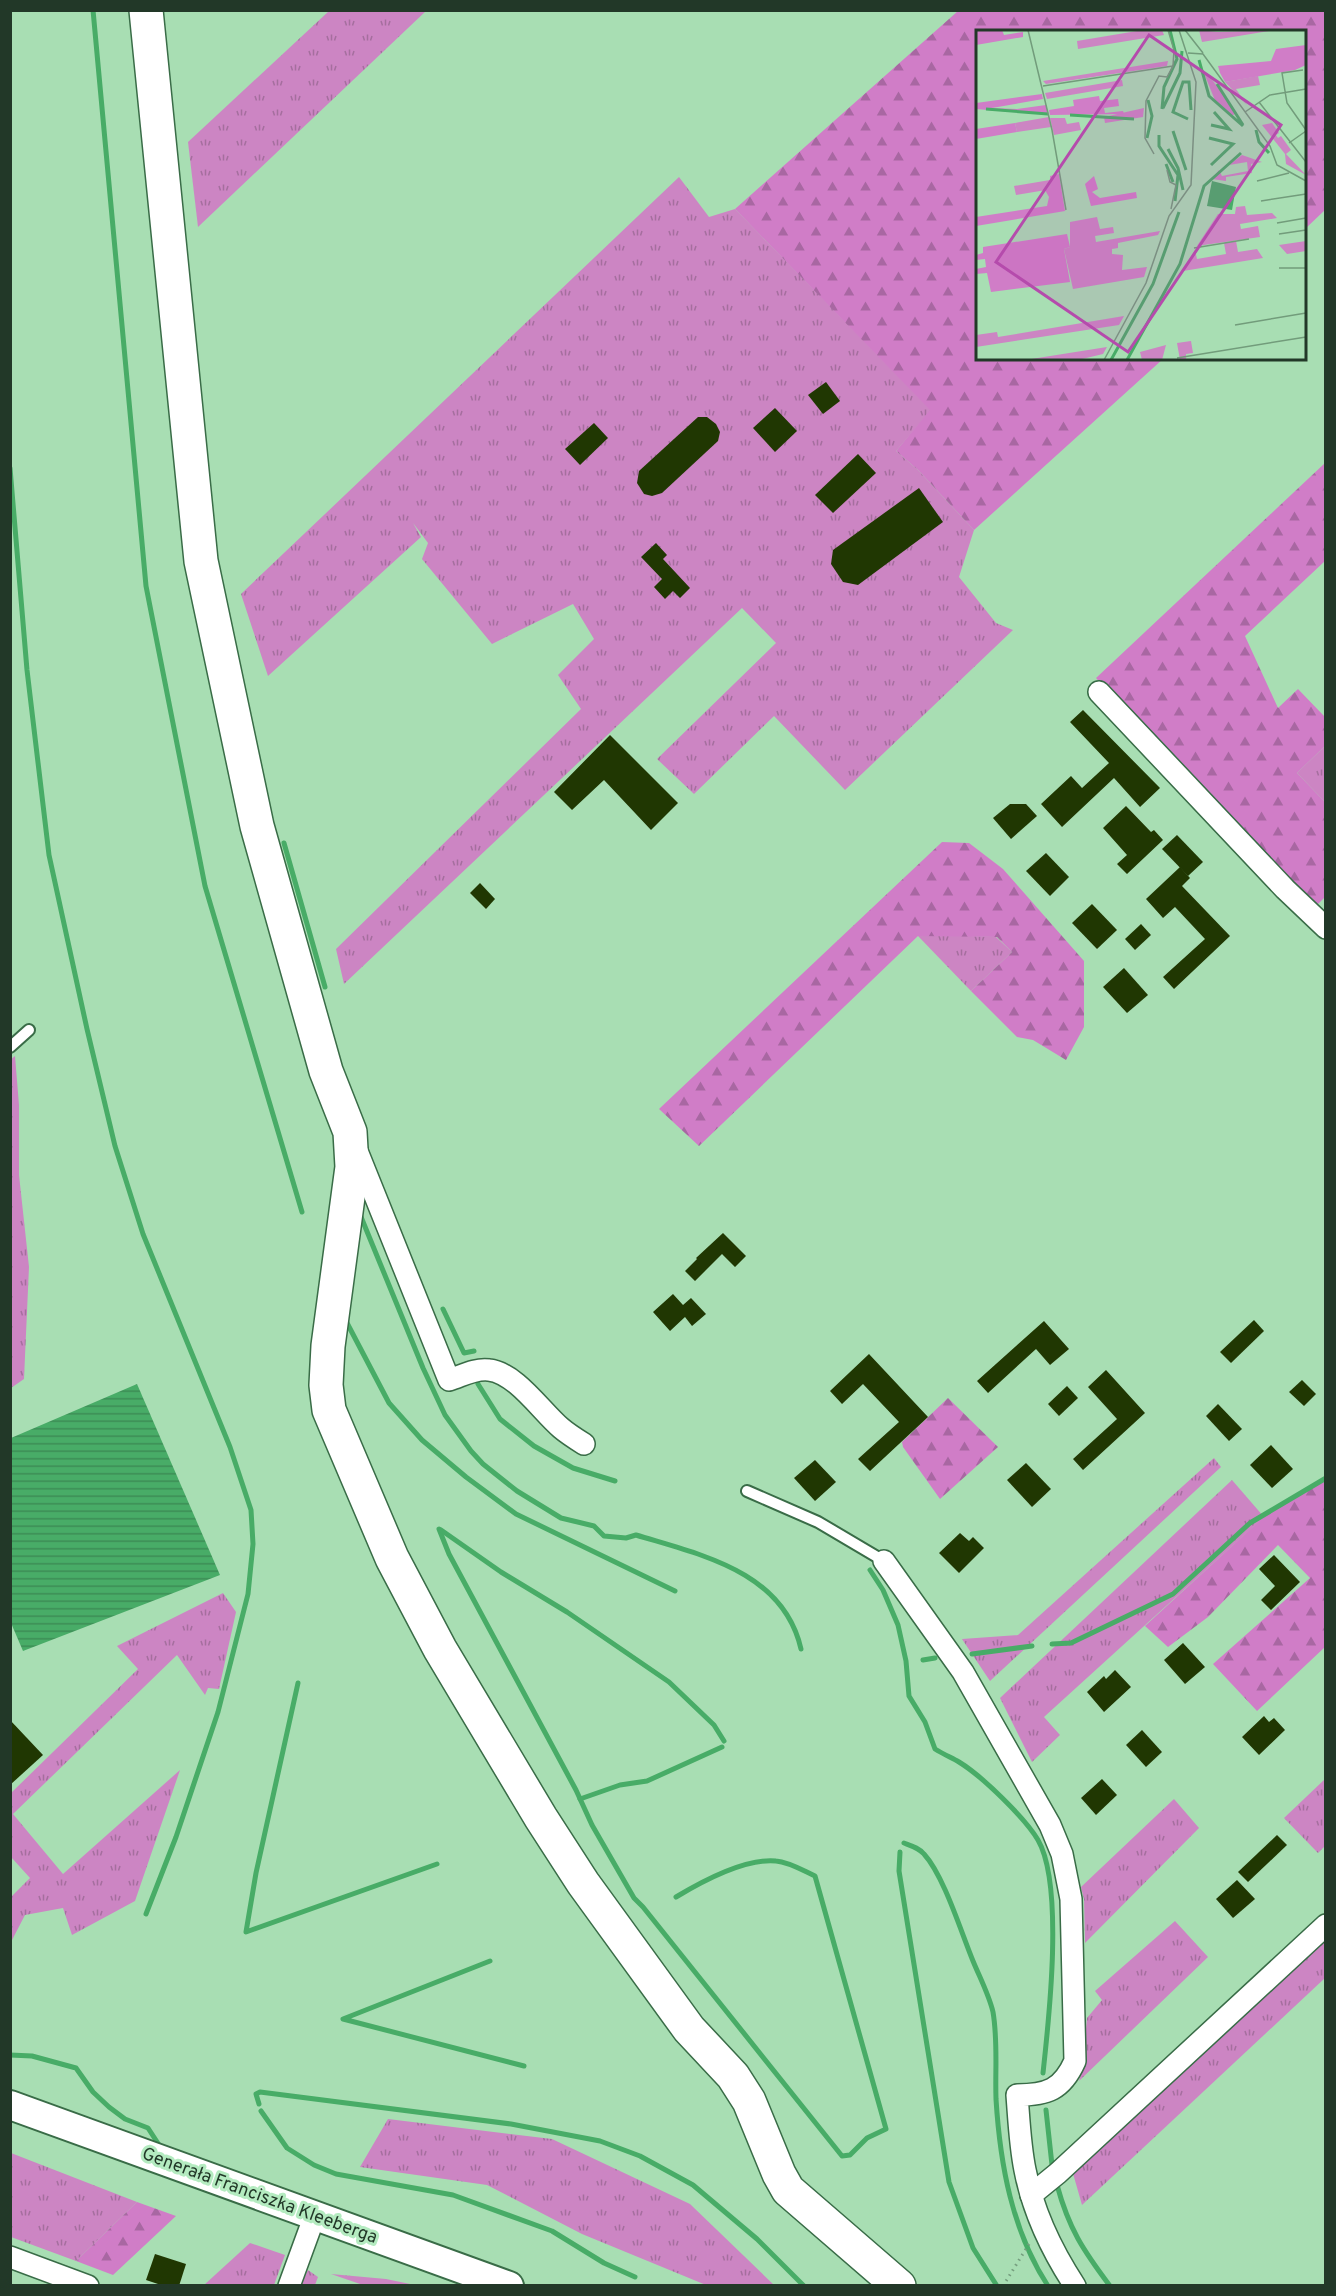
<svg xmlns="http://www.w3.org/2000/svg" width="1336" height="2296" viewBox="0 0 1336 2296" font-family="Overpass,sans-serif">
<defs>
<pattern id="grass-tufts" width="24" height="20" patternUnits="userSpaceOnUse" patternTransform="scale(1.5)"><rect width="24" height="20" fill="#cc85c3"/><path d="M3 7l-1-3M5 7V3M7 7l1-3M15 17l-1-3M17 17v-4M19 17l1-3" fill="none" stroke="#a56e9e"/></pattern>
<pattern id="forest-firs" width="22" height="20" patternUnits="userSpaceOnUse" patternTransform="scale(1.5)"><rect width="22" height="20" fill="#d07dc7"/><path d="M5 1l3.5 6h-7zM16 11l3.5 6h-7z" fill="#a867a2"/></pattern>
<pattern id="water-rules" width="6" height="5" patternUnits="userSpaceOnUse" patternTransform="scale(1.5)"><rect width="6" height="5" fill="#48ac67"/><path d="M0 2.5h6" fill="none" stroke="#3c8d55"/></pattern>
</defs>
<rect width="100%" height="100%" fill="#a8deb3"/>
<!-- grass -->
<g fill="url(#grass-tufts)">
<path d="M329 11H426L198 227 188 142Z"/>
<path d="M679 177 709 217 735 209 931 410 896 451 918 470 974 530 959 577 996 623 1013 630 845 790 774 716 694 794 657 759 776 643 742 608 344 984 336 949 581 709 558 675 594 639 573 604 492 644 422 559 428 543 413 523 421 537 268 676 241 594Z"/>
<path d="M1325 746V802L1297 773Z"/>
<path d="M944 935 996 937 1012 952 971 991 918 936Z"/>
<path d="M15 1056 19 1105V1175L29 1267 24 1379 11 1388 10 1060Z"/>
<path d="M1214 1458 1221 1467 990 1681 962 1639 1018 1635Z"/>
<path d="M1232 1480 1264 1517 1044 1717 1060 1735 1032 1762 1000 1698Z"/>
<path d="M223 1593 236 1612 219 1689 208 1688 205 1695 177 1655 13 1814 63 1874 180 1770 135 1901 72 1935 63 1908 25 1915 11 1942V1897L30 1878 11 1857V1793L138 1669 117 1646Z"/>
<path d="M1325 1779V1846L1318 1853 1284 1818Z"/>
<path d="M1174 1799 1199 1828 1085 1943 1084 1899 1081 1887Z"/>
<path d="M1175 1921 1208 1957 1079 2081 1082 2071 1087 2018 1102 2000 1095 1991Z"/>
<path d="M1325 1936V1978L1082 2205 1072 2170Z"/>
<path d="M388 2119 552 2139 690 2204 774 2285H706L582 2234 487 2185 360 2167Z"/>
<path d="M11 2153 137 2202 76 2261 11 2237Z"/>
<path d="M250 2243 285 2255 274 2285H204Z"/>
<path d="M308 2270 318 2277 315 2285 300 2286Z"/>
<path d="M331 2274 386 2279 415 2285H363Z"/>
</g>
<!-- forest -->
<g fill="url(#forest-firs)">
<path d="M958 11H1326L1325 210 1305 229 1304 32H978V358L1163 359 974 530 918 470 896 451 930 410 735 209Z"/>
<path d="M1325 463V561L1245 636 1278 708 1298 689 1325 717V746L1297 773 1325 802V897L1314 908 1179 770 1096 678Z"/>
<path d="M942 842 969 843 1003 869 1084 961V1027L1066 1060 1033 1040 1017 1037 971 991 1012 952 997 937 918 936 699 1146 659 1109Z"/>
<path d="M948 1398 998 1447 940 1499 903 1447 902 1442Z"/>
<path d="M1325 1477V1647L1257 1711 1213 1664 1310 1578 1278 1545 1208 1617 1168 1647 1145 1626 1270 1511Z"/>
<path d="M137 2202 176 2216 113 2275 76 2261Z"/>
</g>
<!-- water -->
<path fill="url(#water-rules)" d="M137 1384 220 1575 23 1651 11 1623V1438Z"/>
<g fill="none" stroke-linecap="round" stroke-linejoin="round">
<!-- stream -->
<g stroke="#48ac67" stroke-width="5">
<path d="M93 10 146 586 205 886 302 1212"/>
<path d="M10 468 27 670 49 855 87 1029 115 1146 143 1234 230 1447 251 1510 253 1544 248 1594 218 1712 176 1837 146 1914"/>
<path d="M284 843 325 987"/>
<path d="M359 1212 423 1368 445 1415 471 1451 483 1464 517 1491 561 1518 594 1526 604 1536 626 1538 636 1535C701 1555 783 1571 801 1649"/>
<path d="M443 1309 464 1353 474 1351"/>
<path d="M346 1321 389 1403 422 1440 466 1477 516 1514 675 1591"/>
<path d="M478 1384 500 1419 534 1446 573 1468 615 1481"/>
<path d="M439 1529 449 1554 576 1790 592 1825 634 1898 643 1907 842 2156 850 2155 867 2138 886 2129 815 1876C802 1870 789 1862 776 1861 746 1858 701 1882 676 1897"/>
<path d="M441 1530 501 1572 567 1612 669 1682 714 1725 724 1741"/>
<path d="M870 1570 883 1590 898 1625 906 1661 909 1696 925 1722 935 1749C943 1754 952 1758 959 1762 982 1776 1025 1818 1038 1840 1064 1885 1049 2019 1043 2073"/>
<path d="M1052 1644 1071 1643 1173 1594 1250 1523 1326 1478"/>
<path d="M972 1654 1032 1646"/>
<path d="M923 1660 935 1658"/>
<path d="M298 1683 256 1873 246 1932 437 1864"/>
<path d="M580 1799 620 1785 647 1781 722 1747"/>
<path d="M904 1843C912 1846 919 1848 924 1854 944 1876 961 1932 973 1961 980 1978 989 1995 993 2012 998 2041 995 2070 996 2099 1000 2164 1012 2231 1048 2286"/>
<path d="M900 1852 899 1871 949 2182 973 2248 997 2286"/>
<path d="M490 1961 343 2019 524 2066"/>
<path d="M10 2055 32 2056 76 2068 93 2092 109 2107 125 2119 148 2128 161 2148"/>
<path d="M259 2104 256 2094 260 2092 511 2124 600 2141 640 2156 693 2185 757 2239 804 2286"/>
<path d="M1046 2110 1052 2165"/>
<path d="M261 2111 287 2148 314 2165 336 2174 453 2195 552 2231 604 2263 635 2277"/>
<path d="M1057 2185C1069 2229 1083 2250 1110 2286"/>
</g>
</g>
<!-- building -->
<g fill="#203702">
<path d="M826 382 840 401 823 414 808 395Z"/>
<path d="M775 408 797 431 775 452 753 428Z"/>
<path d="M698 417H707L716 424 720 432 718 441 662 493 652 496 644 494 637 483 639 471Z"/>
<path d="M594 423 608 438 580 465 565 449Z"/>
<path d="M858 454 876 473 833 513 815 495Z"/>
<path d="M919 488 943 522 858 585 843 582 831 564 833 550Z"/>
<path d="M656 543 667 555 663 559 690 588 680 598 673 591 665 599 654 587 662 579 641 557Z"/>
<path d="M1083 710 1160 788 1140 807 1114 778 1062 827 1041 804 1071 776 1082 788 1109 763 1070 722Z"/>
<path d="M610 735 678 803 651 830 604 780 572 810 554 792Z"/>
<path d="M1010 804H1026L1037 816 1011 839 993 818Z"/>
<path d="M1126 806 1151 832 1154 830 1163 840 1127 874 1117 864 1127 855 1103 828Z"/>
<path d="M1177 835 1203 862 1188 876 1162 849Z"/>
<path d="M1046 853 1069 877 1050 896 1026 871Z"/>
<path d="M1180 867 1190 878 1182 886 1230 936 1174 989 1163 977 1205 939 1175 907 1163 918 1146 899Z"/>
<path d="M480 883 495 899 486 909 470 893Z"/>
<path d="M1092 904 1117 930 1097 949 1072 923Z"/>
<path d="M1141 924 1151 935 1135 950 1125 939Z"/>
<path d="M1124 968 1148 995 1127 1013 1103 987Z"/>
<path d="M723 1233 746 1256 735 1267 722 1254 695 1281 685 1271 697 1259 696 1258Z"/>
<path d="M673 1294 683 1305 691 1298 706 1314 692 1326 685 1317 670 1331 653 1312Z"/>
<path d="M1254 1320 1264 1331 1231 1363 1220 1352Z"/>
<path d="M1044 1321 1069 1349 1050 1365 1036 1349 988 1393 977 1381Z"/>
<path d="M869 1354 928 1417 870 1471 858 1459 899 1422 863 1384 842 1404 830 1391Z"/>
<path d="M1106 1370 1145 1413 1083 1470 1073 1459 1117 1419 1088 1387Z"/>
<path d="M1302 1380 1316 1394 1304 1406 1289 1392Z"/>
<path d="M1067 1386 1078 1398 1059 1416 1048 1404Z"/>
<path d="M1218 1404 1242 1429 1229 1441 1206 1416Z"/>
<path d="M1271 1445 1293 1469 1272 1488 1250 1465Z"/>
<path d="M815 1460 836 1482 815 1501 794 1478Z"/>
<path d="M1026 1463 1051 1489 1032 1507 1007 1480Z"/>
<path d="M960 1533 969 1541 973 1537 984 1548 959 1573 939 1553Z"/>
<path d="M1274 1555 1300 1582 1271 1610 1261 1600 1275 1586 1259 1569Z"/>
<path d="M1183 1643 1205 1667 1185 1684 1164 1660Z"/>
<path d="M1115 1670 1131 1687 1104 1712 1087 1692 1104 1676 1106 1679Z"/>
<path d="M1264 1716 1269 1722 1274 1718 1285 1730 1259 1755 1242 1737Z"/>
<path d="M10 1720 43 1755 10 1785Z"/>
<path d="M1142 1730 1162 1752 1146 1767 1126 1745Z"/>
<path d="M1102 1779 1117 1795 1096 1815 1081 1798Z"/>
<path d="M1277 1835 1287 1845 1248 1882 1238 1872Z"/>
<path d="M1237 1880 1255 1899 1233 1918 1216 1899Z"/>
<path d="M155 2254 186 2264 179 2286H164L146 2280Z"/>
</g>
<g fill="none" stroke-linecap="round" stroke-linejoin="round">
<defs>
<g id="service">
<path d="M10 1047 29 1030"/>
<path d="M747 1491 818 1522 884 1561"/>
</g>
<g id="minor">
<path d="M1099 692 1285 889 1326 928"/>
<path d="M357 1151 449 1380C462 1376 475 1368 489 1370 516 1373 541 1411 561 1428 568 1434 576 1439 584 1444"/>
<path d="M884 1561 963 1672 1050 1825 1062 1854 1071 1899 1075 2061C1062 2090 1047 2095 1017 2095 1019 2120 1020 2146 1025 2170 1033 2211 1052 2251 1075 2286"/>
<path d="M1031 2195 1058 2173 1326 1925"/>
<path d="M10 2257 88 2286"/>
<path d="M289 2286 315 2215"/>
</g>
<path id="secondary" d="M10 2105 509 2286"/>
<path id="trunk" d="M146 10 201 561 257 826 326 1071 350 1132 352 1167 328 1346 326 1385 329 1410 392 1558 440 1649 541 1818 583 1883 689 2029 733 2076 749 2101 779 2174 788 2190 899 2286"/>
</defs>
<!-- service casing -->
<use href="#service" stroke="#396c47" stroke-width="14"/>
<!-- minor casing -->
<use href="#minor" stroke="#396c47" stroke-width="24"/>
<!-- secondary casing -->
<use href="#secondary" stroke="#396c47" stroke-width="32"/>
<!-- trunk casing -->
<use href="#trunk" stroke="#396c47" stroke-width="36"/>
<!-- path -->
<path stroke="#759e7e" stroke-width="3" stroke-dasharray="1.5 4.5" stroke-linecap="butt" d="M1003 2286 1029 2244"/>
<!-- service -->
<use href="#service" stroke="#fff" stroke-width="10"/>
<!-- minor -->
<use href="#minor" stroke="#fff" stroke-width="21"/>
<!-- secondary -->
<use href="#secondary" stroke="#fff" stroke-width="28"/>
<!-- trunk -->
<use href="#trunk" stroke="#fff" stroke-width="33"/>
</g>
<g text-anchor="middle" stroke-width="6" stroke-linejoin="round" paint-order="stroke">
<!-- street labels -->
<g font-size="18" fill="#223828" stroke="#b4ebc0">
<text transform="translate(260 2195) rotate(20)" y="6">Generała Franciszka Kleeberga</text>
</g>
</g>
<!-- overview -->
<g transform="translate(976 30)">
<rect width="330" height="330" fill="#a8deb3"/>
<path d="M167 0H186L188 5 102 19 101 11ZM223 0 242 2 299 0 226 12ZM192 31 191 36 70 54 67 51ZM228 43H231L261 83 255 86 240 73ZM282 46 284 55 260 59 271 75 249 52ZM146 50 147 56 71 69 69 63ZM168 78 167 87 129 93 128 87ZM73 87 75 97 41 102 39 93ZM74 88H89L91 94 103 92 105 100 78 105ZM296 93 303 103 300 105 302 108 305 106 315 120 310 124 330 145 310 134 309 124 286 95ZM266 125 286 132 275 134 276 143 250 147V151L236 149 243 140 246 146 272 141 271 132 253 135ZM74 150 76 159 40 165 38 156ZM269 176 271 185 296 183 301 188 264 194 265 199 282 196 284 207 221 216 242 184H259L260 177ZM121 187 124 199 137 197 138 203 119 206 120 212 184 201 182 205 142 213V218L136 219V224L147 225 146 240 171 237 168 247 97 259 88 219 94 217V192ZM260 211 262 222 281 219 287 228 207 241 219 220 221 229 250 224 248 213ZM330 211V221L311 224 303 215ZM148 286 143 295 0 317V305L21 302 22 307ZM215 311 217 323 210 324V329L219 330H204L201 313ZM190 315 186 330H166L164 322ZM131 317 127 324 102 330H49Z" fill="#cc85c3"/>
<path d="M0 0H26L28 5 47 2V7L0 15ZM330 15V35L319 40 249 52 244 43 242 36 295 31 300 19ZM66 64 67 69 16 78 41 79 70 75 73 85 0 79V73ZM123 66 124 71 142 69 143 76 128 78 129 83 147 81 148 84 74 85 73 80 98 76 97 70ZM39 93 41 102 0 109V99ZM83 144 89 181 0 196V187L71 176 73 167 69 160 75 158 74 146ZM118 146 122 159 116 162 124 168 160 162 161 168 115 176 109 154ZM91 204 94 217 88 219 94 252 15 262 11 243 0 244V239L10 237 9 229 0 230V225L7 223V217Z" fill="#d07dc7"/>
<path d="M236 151 260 157 256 180 231 176Z" fill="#48ac67"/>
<path fill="none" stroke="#48ac67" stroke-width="3" d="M223 30 233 66 267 96M241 54 267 95M187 78 204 43 206 21M10 79 72 84M186 79 188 57 201 29 194 0M94 85 158 89M212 89 197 82 207 52H213L215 80M235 95 253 99 238 82M280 100 283 112 293 123M197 101 210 140M183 105V116L202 145 199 171M171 108 176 86 172 70M233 108 257 114 235 135M192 119 202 138 207 160M190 134 197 152M135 330 177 254 203 182M151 330 204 234 228 156 265 123"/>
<path fill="none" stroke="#729c7b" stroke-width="1.5" d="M52 0 76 100 90 180M209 0 227 23M212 23 227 24 294 116 301 135 330 151M327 40 306 43 311 73 330 100M67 56 197 36M283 72 330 132M269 82 294 65 330 59M313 113 330 101M178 124 169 108 170 71 183 46 191 47 197 36 198 20 192 0M191 140 194 152 200 155 195 179M281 151 313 143M285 171 330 164M301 193 330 188M303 204 330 200M218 218 273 209M303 238H330M259 295 330 283M201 328 330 307M128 330 170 253 193 186 215 155 220 52 203 0"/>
<path fill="#b54bac" fill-opacity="0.15" stroke="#b54bac" stroke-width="3" d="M173 5 305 95 152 322 20 232Z"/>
<rect width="330" height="330" fill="none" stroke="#223828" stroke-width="3"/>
</g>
<!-- border -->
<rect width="1336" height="2296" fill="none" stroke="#223828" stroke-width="24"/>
</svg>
